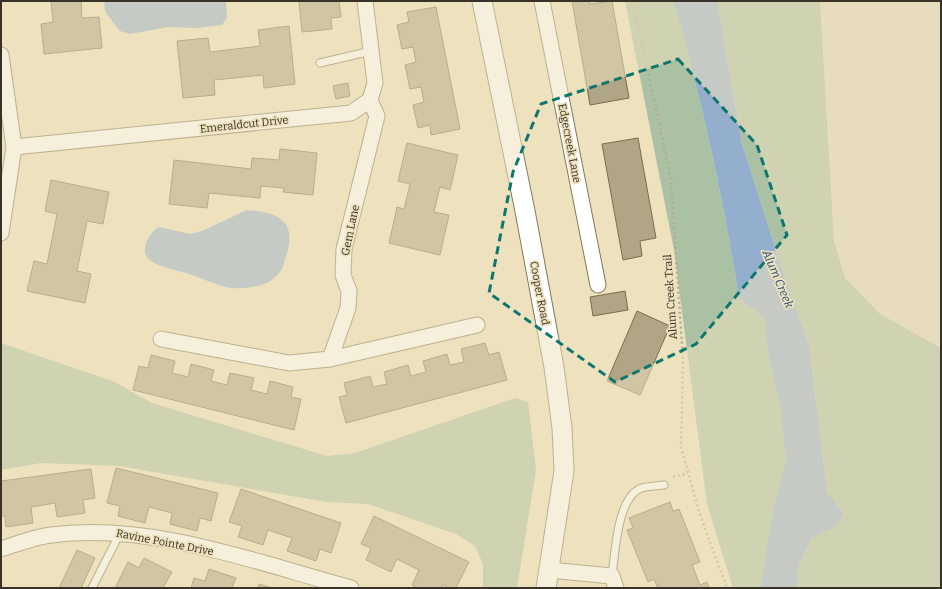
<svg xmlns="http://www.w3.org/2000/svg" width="942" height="589" viewBox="0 0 942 589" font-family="Bitter,serif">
<rect width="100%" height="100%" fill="#ede1be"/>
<!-- industrial -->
<path fill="#e2d5c2" d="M820 1H941V348L880 314 845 278 834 241Z"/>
<!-- green -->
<g fill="#abc1a3">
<path d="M625 1H673C702 98 723 198 739 298L765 318 768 354 780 406 786 461 774 504 760 588H733L707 504 674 250Z"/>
<path d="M717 1H820L834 241 845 278 880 314 941 348V588H797L799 564 812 538 836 527 844 514 827 492 809 345 785 278 742 144Z"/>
<path d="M1 343 115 382 152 403 327 456 355 453 515 398 528 402 536 470 517 588H483V564L475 546 456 534 368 504 326 502 119 466 41 463 1 470Z"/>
</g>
<!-- water -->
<g fill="#94aece">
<path d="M104 1H226L227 18 222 25 196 28 168 27 130 34 120 31 112 21 105 11Z"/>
<path d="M673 1H717L742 144 785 278 809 345 827 492 844 514 836 527 812 538 799 564 797 588H760L774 504 786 461 780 406 768 354 765 318 739 298C723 198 702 98 673 1Z"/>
<path d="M247 210C258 211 275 212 284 222 292 231 290 245 286 256 284 264 281 274 273 279 263 287 244 289 232 288 221 287 199 277 186 273 176 270 153 266 147 257 140 248 151 231 159 227L190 234 202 231Z"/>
</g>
<!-- building -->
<g fill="#b0a584" stroke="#796e4f">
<path d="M51 1H81L82 18 99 17 102 48 44 54 41 24 53 22Z"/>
<path d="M299 1H339L341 17 331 18 332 29 302 32Z"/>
<path d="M572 1H589L590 4 612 1 629 98 590 105Z"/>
<path d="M436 7 460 129 431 135 430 125 418 128 413 105 424 102 421 87 410 89 405 65 416 62 413 47 402 49 397 25 409 22 407 12Z"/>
<path d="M289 26 295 84 264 88 263 75 214 80 215 95 183 98 177 41 208 38 210 52 260 46 258 30Z"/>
<path d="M348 83 350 96 336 99 333 86Z"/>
<path d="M638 138 656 238 640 241 642 256 623 260 602 144Z"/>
<path d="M407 143 458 155 450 190 440 187 434 212 449 215 440 255 389 243 397 207 404 209 410 184 398 181Z"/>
<path d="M280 149 317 153 313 195 283 192 284 188 261 186 260 198 209 193 207 208 169 204 174 160 251 169 252 158 279 160Z"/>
<path d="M51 180 109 192 103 224 87 221 77 271 91 274 85 303 27 291 34 261 47 264 57 214 45 211Z"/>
<path d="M625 291 628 310 593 316 590 297Z"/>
<path d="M637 311 670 326 640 395 607 381Z"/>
<path d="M485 343 489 355 499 352 507 380 346 423 339 397 347 395 344 383 370 376 373 387 387 384 384 372 408 365 411 376 426 372 423 361 447 354 450 365 464 362 461 349Z"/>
<path d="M151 355 175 361 172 373 188 377 191 364 214 370 211 381 227 385 230 373 254 378 251 390 267 394 270 381 293 387 291 397 301 399 294 430 133 390 139 366 148 368Z"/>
<path d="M116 468 218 493 211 521 200 518 197 531 170 524 172 513 149 507 145 523 118 516 120 506 107 503Z"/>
<path d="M91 469 95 498 83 500 85 513 57 517 55 503 31 507 33 523 6 527 5 516H1V481Z"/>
<path d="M241 489 341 523 331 553 320 549 316 561 287 551 292 538 268 530 263 545 238 537 242 526 229 522Z"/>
<path d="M670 502 673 511 679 509 700 562 692 565 700 585 707 582 709 588H658L654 579 648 582 627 530 633 528 629 518Z"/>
<path d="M374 516 469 562 456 588H448L443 585 441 588H417L412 585 419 570 397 559 391 572 366 560 371 548 361 544Z"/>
<path d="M77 550 95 558 81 588H59Z"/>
<path d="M144 558 172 572 163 588H115L128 562 139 568Z"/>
<path d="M209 569 236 578 232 588H191L194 578 205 581Z"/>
<path d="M259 584 272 588H258Z"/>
</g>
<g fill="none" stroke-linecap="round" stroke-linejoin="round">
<defs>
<g id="service">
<path d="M320 63 371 51"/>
<path d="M612 576C615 553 617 501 639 489 645 486 657 486 664 485"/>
<path d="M92 588 120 533"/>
</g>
<g id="minor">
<path d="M542 1 598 285"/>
<path d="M1 55 14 147 1 233"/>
<path d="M14 147 351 113 370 100 375 83 365 1"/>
<path d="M161 339 289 363 330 359 477 325"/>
<path d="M330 359 348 308 349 291 343 275 344 249 377 116 370 100"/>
<path d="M1 549C17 544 34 537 51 535 151 522 255 562 351 588"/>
<path d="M549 570 612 576 616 588"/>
</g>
<path id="tertiary" d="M482 1 525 211 554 367 562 428 564 471 546 588"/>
</defs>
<!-- service casing -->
<use href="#service" stroke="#827858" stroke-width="9"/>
<!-- minor casing -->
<use href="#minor" stroke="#827858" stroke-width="17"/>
<!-- tertiary casing -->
<use href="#tertiary" stroke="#827858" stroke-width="21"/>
<!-- path -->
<g stroke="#b5ab8f" stroke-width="2.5" stroke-dasharray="2 3" stroke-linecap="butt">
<path d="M633 1 671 180 683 360 681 447 699 512 727 588"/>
<path d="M673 477 688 473"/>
</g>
<!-- service -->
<use href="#service" stroke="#fff" stroke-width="7"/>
<!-- minor -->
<use href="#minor" stroke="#fff" stroke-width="15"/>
<!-- tertiary -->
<use href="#tertiary" stroke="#fff" stroke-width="19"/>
</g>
<!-- marked area -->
<path d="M0 0H942V589H0ZM678 59 757 145 787 235 696 344 615 382 489 293 513 172 541 104Z" fill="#ede1be" fill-opacity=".55" fill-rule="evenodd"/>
<path fill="none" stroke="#0f766e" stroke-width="3" stroke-dasharray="8 5" stroke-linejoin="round" d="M678 59 757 145 787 235 696 344 615 382 489 293 513 172 541 104Z"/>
<g text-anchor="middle" stroke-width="3.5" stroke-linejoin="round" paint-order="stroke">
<!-- street labels -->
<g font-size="11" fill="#383326" stroke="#ede1be">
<text transform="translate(244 124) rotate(-6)" y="4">Emeraldcut Drive</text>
<text transform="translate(570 143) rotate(79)" y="4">Edgecreek Lane</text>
<text transform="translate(350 230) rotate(-78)" y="4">Gem Lane</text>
<text transform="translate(540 293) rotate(79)" y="4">Cooper Road</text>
<text transform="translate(670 297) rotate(-94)" y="4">Alum Creek Trail</text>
<text transform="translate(165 542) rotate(11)" y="4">Ravine Pointe Drive</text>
</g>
<!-- water labels -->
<g font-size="12" font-style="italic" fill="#284d78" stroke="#ede1be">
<text transform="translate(778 279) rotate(67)" y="4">Alum Creek</text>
</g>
</g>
<!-- border -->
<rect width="942" height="589" fill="none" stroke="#383326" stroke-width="4"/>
</svg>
